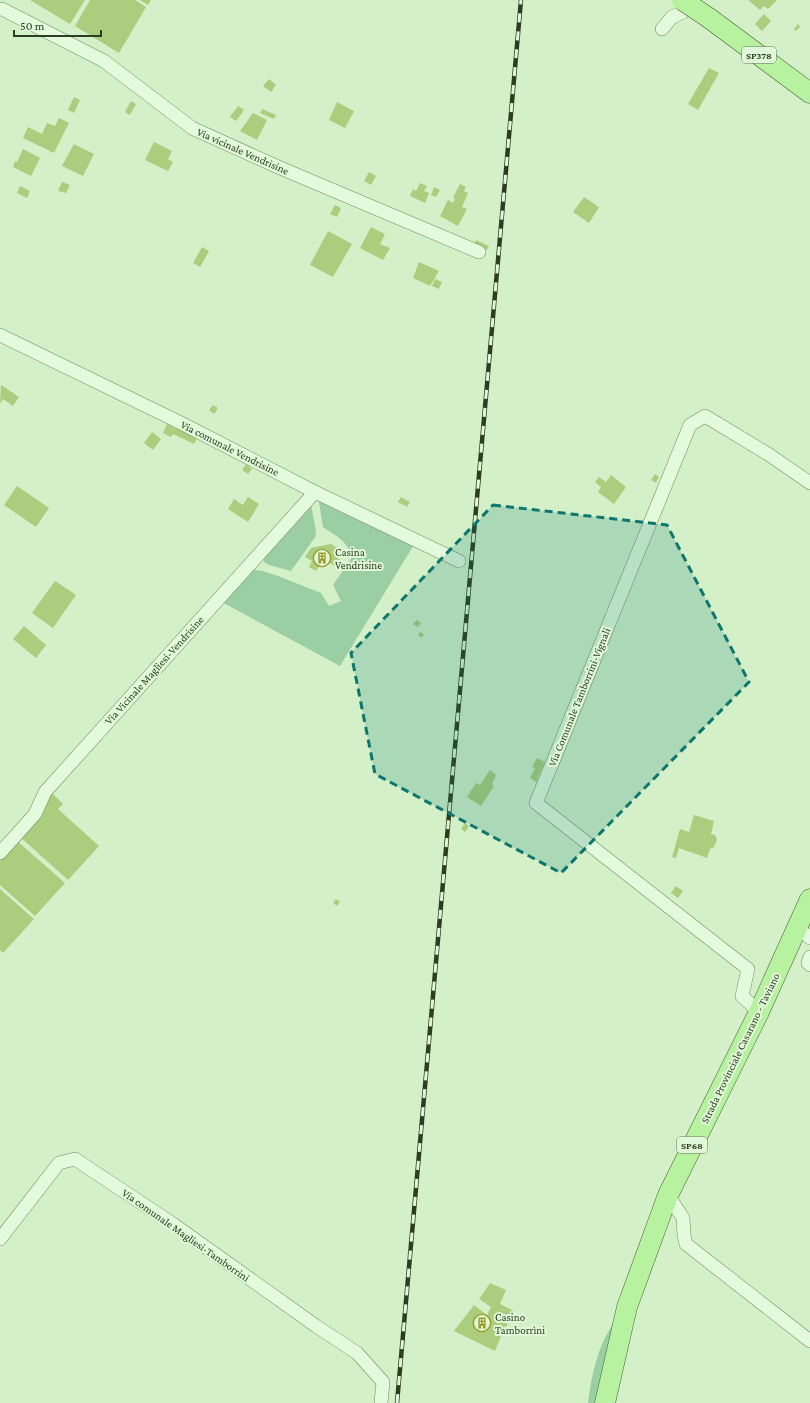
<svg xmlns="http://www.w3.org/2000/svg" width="810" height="1403" viewBox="0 0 810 1403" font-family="'Crimson Pro',serif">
<rect width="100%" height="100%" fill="#d3f0c8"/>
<!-- green -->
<g fill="#9bcfa3">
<path d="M321 498 415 543 340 666 220 601 247 573 255 570 263 571 278 576 321 593 329 606 341 601 333 585 351 559C350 542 336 536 323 527L319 502Z"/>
<path d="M311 503C312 514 316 525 316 536L291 571 269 565 264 562 263 556Z"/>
<path d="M614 1323 595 1403H588C591 1377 598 1344 614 1323Z"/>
</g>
<!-- building -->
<g fill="#aace7d">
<path d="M30 0H85L70 24Z"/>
<path d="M90 0H135L146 7 119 53 75 26Z"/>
<path d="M140 0H151L148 5Z"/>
<path d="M748 0H777L768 9 764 6 760 10Z"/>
<path d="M764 14 771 21 762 31 755 24Z"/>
<path d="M798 24 800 27 796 31 794 29Z"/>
<path d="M709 68 719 73 698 110 688 104Z"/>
<path d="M269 79 276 85 271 92 263 86Z"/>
<path d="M74 97 80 100 74 113 68 110Z"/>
<path d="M131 101 136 104 130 115 125 112Z"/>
<path d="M337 102 354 111 345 128 329 120Z"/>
<path d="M238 106 244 110 236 121 230 117Z"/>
<path d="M262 109 276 115 274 119 260 113Z"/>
<path d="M253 113 267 120 257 140 240 131Z"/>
<path d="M59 118 69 123 54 153 23 138 28 127 42 134 47 123 55 126Z"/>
<path d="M154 142 172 151 168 159 173 162 168 171 145 160Z"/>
<path d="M74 144 94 154 83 176 62 166Z"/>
<path d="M23 149 40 158 31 176 13 167 15 161 17 162Z"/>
<path d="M369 172 376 176 371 185 364 181Z"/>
<path d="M62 182 70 185 66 193 58 191Z"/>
<path d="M420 183 427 186 424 191 429 193 425 203 410 196 413 189 416 191Z"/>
<path d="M460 184 466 187 464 191 468 193 462 207 467 209 458 226 440 216 448 200 453 203 455 199 453 198Z"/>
<path d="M20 186 30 191 27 198 17 193Z"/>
<path d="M434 187 440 190 436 197 431 195Z"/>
<path d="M584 197 599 207 589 223 573 212Z"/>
<path d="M335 205 341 208 337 217 330 214Z"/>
<path d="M371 227 385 234 380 244 390 248 383 260 360 248Z"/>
<path d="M328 231 352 244 333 277 310 265Z"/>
<path d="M476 240 489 246 487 250 474 245Z"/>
<path d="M202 247 209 251 200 267 193 263Z"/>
<path d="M419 262 439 271 430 286 413 278Z"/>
<path d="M435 279 442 282 439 289 432 286Z"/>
<path d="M1 385 19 397 13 406 3 399 0 404Z"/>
<path d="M213 405 218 408 214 414 209 410Z"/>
<path d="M167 424 176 429 177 426 198 436 194 444 173 434 171 437 163 433Z"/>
<path d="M152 432 161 439 153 450 144 443Z"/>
<path d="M246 464 252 469 248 474 242 470Z"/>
<path d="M655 474 659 477 656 483 651 480Z"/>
<path d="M611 475 626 487 614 504 598 492 601 487 595 482 599 477 606 482Z"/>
<path d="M17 486 49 508 36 527 4 505Z"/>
<path d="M248 497 259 504 248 522 228 509 234 499 243 505Z"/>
<path d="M401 497 410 502 407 507 398 502Z"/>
<path d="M331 544 340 550 336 557 340 560 336 567 324 559 316 571 309 567 312 561 305 557 311 548Z"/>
<path d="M55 581 76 595 53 628 32 613Z"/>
<path d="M417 620 421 623 418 627 413 624Z"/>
<path d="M24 626 46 645 36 658 13 639Z"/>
<path d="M420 632 424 634 422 638 418 635Z"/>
<path d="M537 758 545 762 537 779 541 781 539 784 530 778 535 768 532 767Z"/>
<path d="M490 770 496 775 492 784 494 786 481 806 467 797 476 783 480 785Z"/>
<path d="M52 793 63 804 58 809 99 846 68 880 19 836 48 802 45 800Z"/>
<path d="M694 815 714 821 711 834 715 835 717 840 714 847 710 849 707 858 679 848 676 858 672 857 680 829 689 832Z"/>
<path d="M465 823 469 826 465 832 461 829Z"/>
<path d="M16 840 65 883 35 916 0 885V858Z"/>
<path d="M676 886 683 891 678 898 671 893Z"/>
<path d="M0 889 34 919 3 953 0 950Z"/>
<path d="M336 899 340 902 337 906 333 903Z"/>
<path d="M490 1283 506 1290 500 1304 514 1311 506 1327 505 1326 495 1351 454 1331 474 1305 487 1315 491 1307 479 1299Z"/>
</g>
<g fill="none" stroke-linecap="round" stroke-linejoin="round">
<defs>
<g id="minor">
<path d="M2 9 104 61 192 128 278 167 479 252"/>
<path d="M662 29 672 17 683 12 689 0"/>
<path d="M0 335 177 421 315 492 459 561"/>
<path d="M0 853 35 814 45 792 315 492"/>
<path d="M797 927 810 938"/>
<path d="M810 957 808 963 810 965"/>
<path d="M759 1012 742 996 748 969 536 803 690 425 705 416 768 454 810 483"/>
<path d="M668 1195 683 1218 684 1235 686 1244 810 1341"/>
<path d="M0 1239 59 1163 75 1159 173 1224 316 1326 357 1353 383 1382 381 1403"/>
</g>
<g id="primary">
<path d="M709 18 810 93"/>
<path d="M605 1403 627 1307 668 1195 759 1012 810 899"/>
</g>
</defs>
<!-- minor casing -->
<use href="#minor" stroke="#718c5c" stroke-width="14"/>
<!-- primary casing -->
<use href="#primary" stroke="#455b30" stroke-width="21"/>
<!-- minor -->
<use href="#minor" stroke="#e4fadc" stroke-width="13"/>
<!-- primary -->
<use href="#primary" stroke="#b7f2a0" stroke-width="20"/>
<defs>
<path id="rail" d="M397 1403 521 0"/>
</defs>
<!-- rail casing -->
<use href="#rail" stroke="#2e3d20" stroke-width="4.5"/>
<!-- rail -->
<use href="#rail" stroke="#e0f7d8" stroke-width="3" stroke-dasharray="9" stroke-linecap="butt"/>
<defs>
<path id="primary-bridge" d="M682 0 709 18"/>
</defs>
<!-- primary-bridge casing -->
<use href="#primary-bridge" stroke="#455b30" stroke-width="21" stroke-linecap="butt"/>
<!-- primary-bridge -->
<use href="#primary-bridge" stroke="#b7f2a0" stroke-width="20"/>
</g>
<!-- marked area -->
<path fill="#0f766e" fill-opacity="0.2" stroke="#0f766e" stroke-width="3" stroke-dasharray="8 5" stroke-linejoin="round" d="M493 505 667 525 749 682 561 873 375 774 351 653Z"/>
<!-- icons -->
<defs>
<symbol id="building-ring" viewBox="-11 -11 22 22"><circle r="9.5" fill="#e0f7d8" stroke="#9a9d2b" stroke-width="1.5"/><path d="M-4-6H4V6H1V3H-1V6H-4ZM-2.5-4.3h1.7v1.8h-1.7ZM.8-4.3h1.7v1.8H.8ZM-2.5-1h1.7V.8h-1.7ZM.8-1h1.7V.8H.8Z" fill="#9a9d2b"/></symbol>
</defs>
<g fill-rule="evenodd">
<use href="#building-ring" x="312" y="548" width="20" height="20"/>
<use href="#building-ring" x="472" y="1313" width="20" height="20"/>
</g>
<g text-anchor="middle" stroke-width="4" stroke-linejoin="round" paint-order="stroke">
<!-- shield labels -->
<g fill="#e0f7d8" stroke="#637557" stroke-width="1">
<rect x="742" y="47" width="34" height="16" rx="3"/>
<rect x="677" y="1137" width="30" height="16" rx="3"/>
</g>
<g font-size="10" font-weight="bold" fill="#2e3d20">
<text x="759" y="59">SP378</text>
<text x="692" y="1149">SP68</text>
</g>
<!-- street labels -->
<g font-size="11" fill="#2e3d20" stroke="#e0f7d8">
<text transform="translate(243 151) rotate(24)" y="4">Via vicinale Vendrisine</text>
<text transform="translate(230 448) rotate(27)" y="4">Via comunale Vendrisine</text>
<text transform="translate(154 670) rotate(-48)" y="4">Via Vicinale Magliesi-Vendrisine</text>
<text transform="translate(579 697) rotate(-68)" y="4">Via Comunale Tamborrini-Vignali</text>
<text transform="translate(740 1048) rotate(-64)" y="4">Strada Provinciale Casarano - Taviano</text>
<text transform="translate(186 1235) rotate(35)" y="4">Via comunale Magliesi-Tamborrini</text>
</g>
<!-- poi labels -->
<g font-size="11" fill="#2e3d20" stroke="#e0f7d8" text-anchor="start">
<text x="335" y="556">Casina<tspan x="335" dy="13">Vendrisine</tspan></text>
<text x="495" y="1321">Casino<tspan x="495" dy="13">Tamborrìni</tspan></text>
</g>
</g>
<!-- scale -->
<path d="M14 30v6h87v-6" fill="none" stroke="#2e3d20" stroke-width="2"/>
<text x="20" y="30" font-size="12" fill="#2e3d20" stroke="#e0f7d8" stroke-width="3" paint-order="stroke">50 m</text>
</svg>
